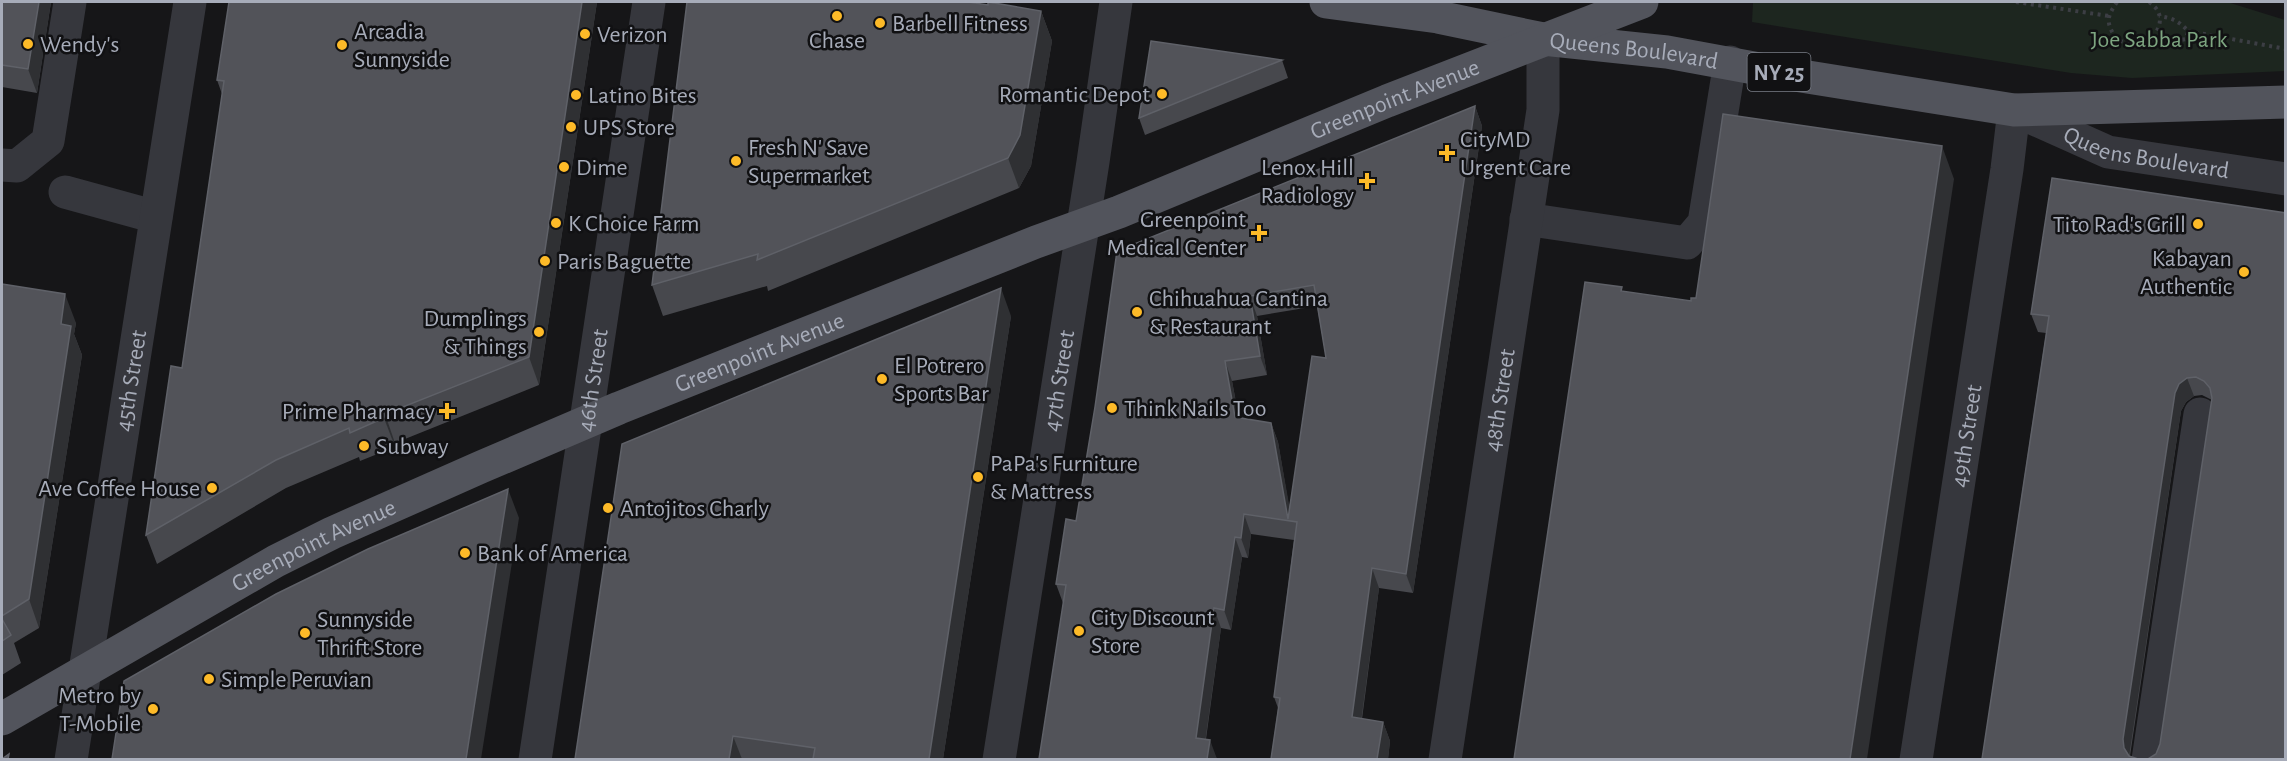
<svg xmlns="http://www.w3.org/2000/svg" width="2287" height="761" viewBox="0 0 2287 761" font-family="'Alegreya Sans',sans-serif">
<rect width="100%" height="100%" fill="#161618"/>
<!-- green -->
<path fill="#1d261f" d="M1756 2H2227L2285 20V71L2132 78 2071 73 1752 22 1753 3Z"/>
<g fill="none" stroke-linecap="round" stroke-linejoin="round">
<!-- path -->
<g stroke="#3c3e44" stroke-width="4" stroke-dasharray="3 4.5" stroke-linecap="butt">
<path d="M2016 2 2109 16"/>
<path d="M2117 2C2106 18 2106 23 2117 40L2141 47C2157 37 2170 16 2149 2"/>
<path d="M2188 31 2286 49"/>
<path d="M2153 39 2166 43 2186 39 2188 31C2179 21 2172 18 2159 16"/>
</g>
<!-- minor -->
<g stroke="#36373d" stroke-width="33">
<path d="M2 165 17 166 48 141 70 2"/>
<path d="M65 192 156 217"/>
<path d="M1526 219 1687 243 1704 223 1730 62"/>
<path id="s1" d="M71 760 190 2"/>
<path id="s2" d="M535 760C575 507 610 254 649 2"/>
<path id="s3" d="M999 760 1093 162 1116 2"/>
<path id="s4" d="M1445 760 1543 110V39"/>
<path id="s5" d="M1916 760 2007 169 2014 110 2108 152 2286 179"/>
<path d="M2148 760 2200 414"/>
</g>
<!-- major -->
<g stroke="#52545c" stroke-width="33">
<path id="s6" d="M1326 2 1438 17 1543 39 1667 52 1770 71 2014 110 2286 102"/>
<path id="s7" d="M2 719 276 561 332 533 481 467 619 408 1036 242 1119 212 1387 101 1642 2"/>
</g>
</g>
<!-- wall -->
<g fill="#47484d" fill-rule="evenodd">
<path d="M2 2H51L37 93 2 87Z"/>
<path d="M597 2 539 385 395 443V447L360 461 359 457 286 488 157 564 146 535 182 368 222 94 217 80Z"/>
<path d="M988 5 1041 11 1052 41 1031 166 1019 188 768 291 767 286 663 316 652 285Z"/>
<path d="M1282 60 1288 78 1145 135 1139 118Z"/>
<path d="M1475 106 1482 126 1413 593 1379 588 1362 719 1383 722 1390 741 1388 759H1271L1278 708 1274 697 1294 540 1251 534 1248 558 1242 557 1231 630 1221 628 1206 739 1217 759 1063 603 1056 584 1076 521 1095 407ZM1317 306 1326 358 1289 507 1278 442 1271 423 1239 418 1232 381 1267 375 1257 316Z"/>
<path d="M2286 213V759H2148L2156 754 2160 744 2212 400 2202 395 2194 396 2186 402 2181 411 2130 756 1982 759 2046 333 2038 332 2031 314Z"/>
<path d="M2 284 76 323 74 334 82 355 39 628 14 643 21 663 2 675Z"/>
<path d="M1011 316 943 759H575Z"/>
</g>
<!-- shaded-wall -->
<g fill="#2f3033">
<path d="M39 2H51L37 93 28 69Z"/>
<path d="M582 2H597L539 385 529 357Z"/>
<path d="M1041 11 1052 41 1031 166 1019 188 1008 158Z"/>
<path d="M1475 106 1482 126 1413 593 1406 574Z"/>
<path d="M1942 146 1954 179 1867 759H1850Z"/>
<path d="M1001 288 1011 316 943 759H929Z"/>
<path d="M65 294 76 323 74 334 82 355 39 628 29 599 61 324Z"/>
<path d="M1250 296 1257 316 1267 375 1260 356Z"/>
<path d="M1225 361 1232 381 1242 436 1235 417Z"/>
<path d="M2187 378 2194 396 2186 402 2181 411 2129 757 2124 748 2123 739 2175 393 2179 384Z"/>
<path d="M385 414 395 443V447L384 418Z"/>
<path d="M1271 423 1278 442 1292 521 1288 520Z"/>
<path d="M508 489 519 518 481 759H466Z"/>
<path d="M1244 514 1251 534 1248 558 1241 538Z"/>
<path d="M1235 537 1242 557 1231 630 1224 610Z"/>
<path d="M1372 568 1379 588 1359 737 1352 717Z"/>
<path d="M1214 608 1221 628 1203 757 1196 738Z"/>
<path d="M1383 722 1390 741 1388 759H1377Z"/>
<path d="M733 736 742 759H729Z"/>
<path d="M1210 740 1217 759H1207Z"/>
</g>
<!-- building -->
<g fill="#525359" stroke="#5f6168" stroke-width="1.5" fill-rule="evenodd">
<path d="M2 2H39L28 69 2 65Z"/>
<path d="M229 2H582L529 357 385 414 384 418 350 433 349 428 276 460 146 535 171 366 182 368 224 81 217 80Z"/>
<path d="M687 2H968L988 5V2L1041 11 1020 135 1008 158 757 260 758 254 652 285Z"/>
<path d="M1151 41 1282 60 1139 118Z"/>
<path d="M1475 106 1406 574 1372 568 1352 717 1383 722 1377 759H1271L1280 698 1274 697 1297 522 1244 514 1241 538 1235 537 1224 610 1214 608 1196 738 1210 740 1207 759H1039L1066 585 1056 584 1066 519 1076 521 1095 407 1117 251ZM1314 285 1326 358 1312 356 1288 519 1271 423 1235 417 1225 361 1260 356 1250 296Z"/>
<path d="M1723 114 1942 146 1850 759H1514L1585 282 1622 287 1621 291 1691 301V298H1696Z"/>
<path d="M2052 178 2286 213V759H2145H2148L2156 754 2160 744 2212 398 2210 388 2204 381 2196 377 2187 378 2179 384 2175 393 2123 739 2124 748 2129 756 2138 759H1982L2049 316 2031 314Z"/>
<path d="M2 284 65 294 61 324 71 326 29 599 2 616Z"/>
<path d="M1001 288 929 759H813L815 748 733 736 729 759H575L622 444Z"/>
<path d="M508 489 466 759H112L124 681 276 594 368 549Z"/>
<path d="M2 619 11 635 2 641Z"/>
<path d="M9 754 8 759H2Z"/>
</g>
<!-- markers -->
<g fill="#fdba28" stroke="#111113" stroke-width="2">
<circle cx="837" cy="16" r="6"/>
<circle cx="880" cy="23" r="6"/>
<circle cx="585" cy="34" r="6"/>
<circle cx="28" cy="44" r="6"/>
<circle cx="342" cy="45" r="6"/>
<circle cx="1162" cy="94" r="6"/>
<circle cx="576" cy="95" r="6"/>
<circle cx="571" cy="127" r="6"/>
<path d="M1444 144h6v6h6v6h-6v6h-6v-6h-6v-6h6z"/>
<circle cx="736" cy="161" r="6"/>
<circle cx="564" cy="167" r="6"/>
<path d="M1364 172h6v6h6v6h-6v6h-6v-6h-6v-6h6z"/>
<circle cx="556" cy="223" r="6"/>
<circle cx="2198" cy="224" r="6"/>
<path d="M1256 224h6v6h6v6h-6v6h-6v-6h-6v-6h6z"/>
<circle cx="545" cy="261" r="6"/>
<circle cx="2244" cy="272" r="6"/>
<circle cx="1137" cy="312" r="6"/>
<circle cx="539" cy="332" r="6"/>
<circle cx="882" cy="379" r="6"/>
<circle cx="1112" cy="408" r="6"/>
<path d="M444 402h6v6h6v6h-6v6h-6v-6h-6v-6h6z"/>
<circle cx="364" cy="446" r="6"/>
<circle cx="978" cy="477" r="6"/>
<circle cx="212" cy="488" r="6"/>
<circle cx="608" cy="508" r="6"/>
<circle cx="465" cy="553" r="6"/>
<circle cx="1079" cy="631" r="6"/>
<circle cx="305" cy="633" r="6"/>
<circle cx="209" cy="679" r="6"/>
<circle cx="153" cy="709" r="6"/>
</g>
<g text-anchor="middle" stroke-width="5" stroke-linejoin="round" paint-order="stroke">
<!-- shield labels -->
<rect fill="#111113" stroke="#7a7e87" stroke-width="1.5" x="1747.5" y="53" width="63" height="38" rx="4.5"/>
<g font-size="22" font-weight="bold" fill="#a7acb9">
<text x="1779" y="80">NY 25</text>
</g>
<!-- poi labels -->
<g font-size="24" fill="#a7acb9" stroke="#111113" text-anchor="start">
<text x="892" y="31">Barbell Fitness</text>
<text x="354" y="39">Arcadia<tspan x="354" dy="28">Sunnyside</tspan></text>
<text x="597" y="42">Verizon</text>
<text x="837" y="48" text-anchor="middle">Chase</text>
<text x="40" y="52">Wendy's</text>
<text x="1150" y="102" text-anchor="end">Romantic Depot</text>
<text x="588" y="103">Latino Bites</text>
<text x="583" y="135">UPS Store</text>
<text x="1460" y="147">CityMD<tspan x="1460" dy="28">Urgent Care</tspan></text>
<text x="748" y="155">Fresh N' Save<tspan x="748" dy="28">Supermarket</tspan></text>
<text x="576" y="175">Dime</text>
<text x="1354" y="175" text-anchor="end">Lenox Hill<tspan x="1354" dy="28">Radiology</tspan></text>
<text x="1246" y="227" text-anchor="end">Greenpoint<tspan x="1246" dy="28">Medical Center</tspan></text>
<text x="568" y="231">K Choice Farm</text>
<text x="2186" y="232" text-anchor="end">Tito Rad's Grill</text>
<text x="2232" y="266" text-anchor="end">Kabayan<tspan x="2232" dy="28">Authentic</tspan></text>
<text x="557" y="269">Paris Baguette</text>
<text x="1149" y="306">Chihuahua Cantina<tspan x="1149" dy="28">&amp; Restaurant</tspan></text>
<text x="527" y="326" text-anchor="end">Dumplings<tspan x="527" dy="28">&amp; Things</tspan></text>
<text x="894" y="373">El Potrero<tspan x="894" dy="28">Sports Bar</tspan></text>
<text x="1124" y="416">Think Nails Too</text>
<text x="435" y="419" text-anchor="end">Prime Pharmacy</text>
<text x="376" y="454">Subway</text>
<text x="990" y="471">PaPa's Furniture<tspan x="990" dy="28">&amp; Mattress</tspan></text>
<text x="200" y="496" text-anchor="end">Ave Coffee House</text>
<text x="620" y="516">Antojitos Charly</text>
<text x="477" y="561">Bank of America</text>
<text x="1091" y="625">City Discount<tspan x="1091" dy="28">Store</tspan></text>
<text x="317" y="627">Sunnyside<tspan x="317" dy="28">Thrift Store</tspan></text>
<text x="221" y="687">Simple Peruvian</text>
<text x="141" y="703" text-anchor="end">Metro by<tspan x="141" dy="28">T-Mobile</tspan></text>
</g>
<!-- park labels -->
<g font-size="24" fill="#7da580" stroke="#111113">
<text x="2159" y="47">Joe Sabba Park</text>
</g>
<!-- street labels -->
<g font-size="24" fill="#a7acb9" stroke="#111113">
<text dy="8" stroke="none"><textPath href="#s6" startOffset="312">Queens Boulevard</textPath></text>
<text dy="8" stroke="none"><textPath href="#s7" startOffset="1527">Greenpoint Avenue</textPath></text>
<text dy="8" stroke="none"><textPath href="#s5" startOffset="798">Queens Boulevard</textPath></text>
<text dy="8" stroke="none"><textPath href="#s7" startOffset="843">Greenpoint Avenue</textPath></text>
<text dy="8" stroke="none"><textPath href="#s1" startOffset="384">45th Street</textPath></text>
<text dy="8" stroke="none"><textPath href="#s2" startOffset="384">46th Street</textPath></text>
<text dy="8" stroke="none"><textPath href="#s3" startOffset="384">47th Street</textPath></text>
<text dy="8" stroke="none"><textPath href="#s4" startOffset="364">48th Street</textPath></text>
<text dy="8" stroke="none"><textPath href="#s5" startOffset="328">49th Street</textPath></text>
<text dy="8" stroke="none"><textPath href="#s7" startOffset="357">Greenpoint Avenue</textPath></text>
</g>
</g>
<!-- border -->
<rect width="2287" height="761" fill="none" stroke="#a7acb9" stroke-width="6"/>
</svg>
